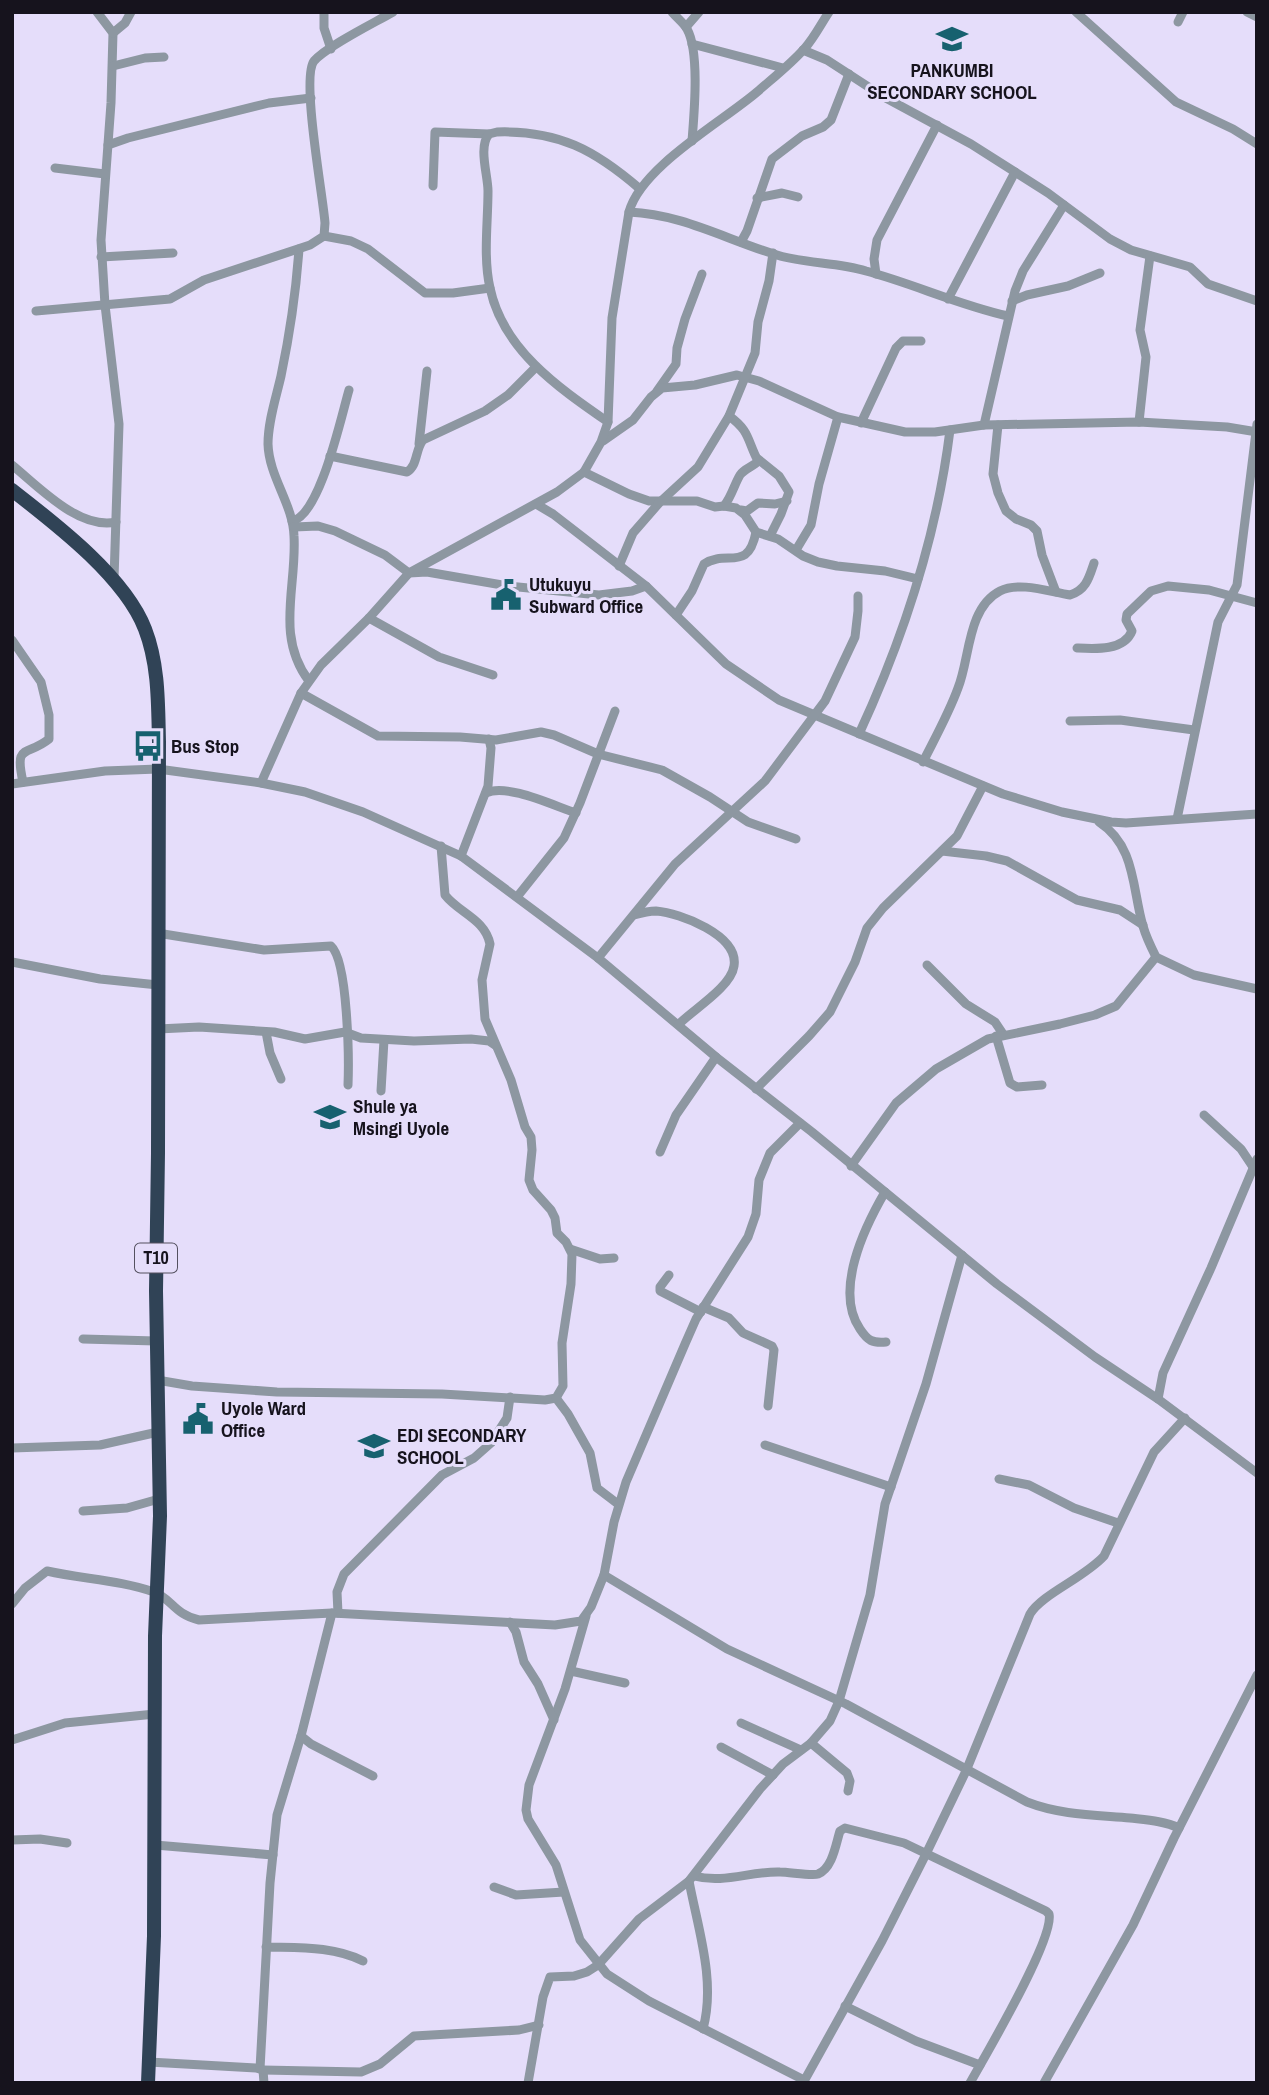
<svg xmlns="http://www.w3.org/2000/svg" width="1269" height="2095" viewBox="0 0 1269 2095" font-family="'Archivo Narrow',sans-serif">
<rect width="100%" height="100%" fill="#e5ddfa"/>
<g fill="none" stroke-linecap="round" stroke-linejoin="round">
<!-- minor -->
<g stroke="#8d97a1" stroke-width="9">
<path d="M97 12 113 33 111 103 101 240 105 305 119 424 114 579"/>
<path d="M324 12V28L331 49"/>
<path d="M672 12C677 18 684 23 687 29 700 52 694 115 692 141"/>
<path d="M1076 12 1176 102 1233 129 1257 144"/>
<path d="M1247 12 1257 17"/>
<path d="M1178 22 1183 12"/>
<path d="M686 27 699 12"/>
<path d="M113 33 125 23 131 12"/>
<path d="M692 44 783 68"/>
<path d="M803 50 827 60 884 97 971 144 1048 193 1110 239 1131 250 1190 267 1208 284 1257 301"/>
<path d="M113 66 145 58 164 57"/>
<path d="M108 145 128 138 269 103 311 98"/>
<path d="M55 168 105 174"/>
<path d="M433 186 435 132 489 134"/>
<path d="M757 198 782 193 798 197"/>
<path d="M629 212C682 214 727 240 777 255 806 264 837 262 866 271 914 284 959 305 1008 316"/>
<path d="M324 236 351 241 368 249 425 293H453L490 288"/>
<path d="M741 242 747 231 772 159 802 136 823 127 831 120 849 74"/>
<path d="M299 249C296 292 290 333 281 376 276 398 268 421 268 444 269 477 293 504 294 536 297 587 275 636 309 681"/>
<path d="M101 257 173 253"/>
<path d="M876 274 874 259 877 240 937 125"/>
<path d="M948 299 1015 172"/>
<path d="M1012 301 1027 295 1068 286 1100 273"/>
<path d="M36 311 170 299 204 280 310 245 324 236 325 223C323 196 301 77 314 61 327 46 374 23 393 12"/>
<path d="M657 391 676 364 677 348 685 319 702 274"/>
<path d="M608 422C559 388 503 350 490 288 483 257 488 223 488 191 488 175 478 147 489 134L497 132C558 130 595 150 640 189"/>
<path d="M1139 422 1146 357 1140 330 1150 256"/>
<path d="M861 423 896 348 903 341H921"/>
<path d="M984 425 1015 291 1023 271 1064 205"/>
<path d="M998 425 993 474 998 493 1006 511 1016 519 1031 525 1037 531 1042 555 1056 592"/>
<path d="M603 441 633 420 651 397 662 388 695 385 737 375 759 381 838 417 905 432H935L984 425 1139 422 1227 427 1257 432"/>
<path d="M419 444 427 371"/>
<path d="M330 456 407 472C418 465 415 450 423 440L485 411 508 395 536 367"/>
<path d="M758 459 779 476 789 492 781 514 770 536"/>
<path d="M12 465C39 487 79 530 116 522"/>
<path d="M584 472 629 494 649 501H697L715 507 724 506 736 508 745 515 756 532 778 539 803 556 818 562 837 566 885 571 918 579"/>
<path d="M536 504 553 514 646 586 726 664 779 700 1003 794 1062 812 1111 822 1126 823 1257 814"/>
<path d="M724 506C732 496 734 485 740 475 745 468 753 467 758 461 747 440 750 431 729 416"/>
<path d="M741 510 747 511 758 503 775 504 787 501"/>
<path d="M292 521C320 516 341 417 349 390"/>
<path d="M294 527 318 526 335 531 385 555 409 573 427 572 508 586 599 595 632 591 646 586"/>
<path d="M796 550 811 525 819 484 838 417"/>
<path d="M619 566 633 533 660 502 698 467 729 416 755 353 758 322 769 281 773 253"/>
<path d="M676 615 692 591 704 564C727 549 748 573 756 532"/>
<path d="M369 618 439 657 493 675"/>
<path d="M12 640 41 682 49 715V739C27 757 14 742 23 782"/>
<path d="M1077 648C1095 649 1124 651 1132 631L1126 620 1127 614 1151 591 1168 586 1209 590 1257 603"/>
<path d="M301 693 378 736 460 737 496 740 541 732 554 735 598 754 662 770 710 797 748 822 796 839"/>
<path d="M1070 721 1120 720 1194 730"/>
<path d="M859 734C903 639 937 535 950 430"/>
<path d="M923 762C935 738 949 713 958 688 970 659 967 608 1000 591 1019 581 1050 592 1070 595 1086 590 1089 578 1094 563"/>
<path d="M261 783 301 693 321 665 369 618 409 573 557 492 584 472 601 442 608 422 612 318 629 212C641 167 722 122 757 92 773 78 791 64 805 48 814 38 821 24 829 12"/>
<path d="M12 784 105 771 158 769 261 783 305 792 363 812 461 856 598 958 716 1057 812 1132 997 1284 1095 1357 1158 1399 1257 1473"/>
<path d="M486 793C507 783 554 806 576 813"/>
<path d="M1177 819 1218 622 1237 585 1257 424"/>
<path d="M1099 822C1136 846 1132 889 1143 926 1146 937 1151 947 1156 957L1194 975 1257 989"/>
<path d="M942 851 986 856 1007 861 1077 900 1120 910 1143 925"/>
<path d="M461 856 488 786 491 748 489 739"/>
<path d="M517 897 564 838 580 803 615 711"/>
<path d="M634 915C641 913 648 911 656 911 680 913 739 935 734 966 731 987 694 1009 679 1024"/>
<path d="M157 933 264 950 331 946C348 961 349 1060 348 1085"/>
<path d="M598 958 675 864 765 781 825 701 855 637 858 611V596"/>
<path d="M12 962 100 979 158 985"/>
<path d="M927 965 966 1004 995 1022 1003 1034"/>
<path d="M158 1029 199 1027 274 1032 305 1039 345 1032 361 1038 414 1041 471 1039 489 1041 495 1045"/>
<path d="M266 1032 270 1053 281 1079"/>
<path d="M996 1036 1010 1083 1017 1087 1042 1085"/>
<path d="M756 1089 809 1036 830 1012 855 962 867 928 883 908 957 836 983 786"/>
<path d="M381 1091 384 1040"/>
<path d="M1204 1115 1241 1149 1253 1167"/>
<path d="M660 1152 676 1115 716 1057"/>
<path d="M851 1166 896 1103 936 1069 988 1039 1060 1024 1095 1015 1116 1006 1156 957"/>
<path d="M885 1192C864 1228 834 1291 860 1329 868 1341 872 1343 886 1342"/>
<path d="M570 1249 600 1259 614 1258"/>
<path d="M669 1275 660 1287V1291L701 1312"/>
<path d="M703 1307 729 1318 743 1333 772 1346 774 1350 768 1406"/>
<path d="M83 1339 156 1341"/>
<path d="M157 1380 192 1386 277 1392 442 1394 545 1400 556 1398 563 1386 562 1343 571 1284 572 1254 566 1242 557 1233 555 1218 551 1210 533 1190 529 1180 532 1150 531 1137 525 1127 511 1080 485 1019 482 980 490 944C485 919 459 913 445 895L441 846"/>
<path d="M556 1398 568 1414 590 1453 597 1488 618 1504"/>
<path d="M1158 1399 1163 1373 1211 1268 1257 1159"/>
<path d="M765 1445 891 1487"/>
<path d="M12 1448 100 1445 158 1432"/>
<path d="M999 1479 1029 1485 1074 1508 1118 1523"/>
<path d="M83 1511 127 1508 159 1499"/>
<path d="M604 1575 727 1649 846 1704 1027 1802C1060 1815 1096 1815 1130 1818 1147 1820 1164 1821 1179 1828"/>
<path d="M12 1604 25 1588 47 1571C82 1579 120 1580 154 1592 171 1598 175 1615 199 1620L332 1613 555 1625 581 1621 591 1607 604 1575 614 1522 626 1482 685 1344 696 1319 748 1237 756 1214 759 1180 770 1153 800 1123"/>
<path d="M338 1613 337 1592 344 1574 442 1475 474 1458 491 1443 507 1418 510 1397"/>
<path d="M586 1616 565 1689 529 1785 526 1810 528 1819 556 1865 580 1940 607 1974 649 2001 804 2080"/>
<path d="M510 1622 516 1632 524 1662 538 1684 554 1720"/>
<path d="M571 1671 625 1683"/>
<path d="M741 1723 801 1750"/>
<path d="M301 1736 311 1744 373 1776"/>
<path d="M12 1740 65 1723 155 1714"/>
<path d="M811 1743 847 1773 850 1781 848 1791"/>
<path d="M721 1747 773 1775"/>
<path d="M12 1840 40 1839 67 1843"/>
<path d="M155 1845 273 1855"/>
<path d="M694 1876C724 1884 750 1871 780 1872 789 1872 812 1876 818 1874 833 1868 836 1843 840 1831L845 1828 904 1843 1046 1911 1049 1914C1055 1938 985 2056 970 2083"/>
<path d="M689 1881C698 1929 716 1981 703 2029"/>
<path d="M494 1887 516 1895 564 1892"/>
<path d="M266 1947C299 1948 333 1946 363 1961"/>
<path d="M845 2006 916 2041 980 2065"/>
<path d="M149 2062 256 2068 263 2070 264 2083"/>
<path d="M260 2069 270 1883 277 1815 301 1736 332 1613"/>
<path d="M263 2070 361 2072 380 2064 414 2036 519 2030 539 2025"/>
<path d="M528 2083 543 1997 550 1977 574 1976 587 1972 598 1965 639 1919 689 1881 760 1789 783 1764 811 1743 830 1721 839 1701 870 1595 885 1504 926 1384 962 1255"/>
<path d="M803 2083 882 1941 926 1854 966 1771 1030 1614C1042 1594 1084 1578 1104 1556L1154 1452 1185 1418"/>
<path d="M1044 2083 1133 1925 1174 1838 1257 1675"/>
</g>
<!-- highway -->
<path stroke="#304356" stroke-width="14" d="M12 490C57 525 125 577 145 629 159 665 158 705 159 742L158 1153 156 1291 160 1516 155 1636 154 1936 148 2083"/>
</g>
<!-- icons -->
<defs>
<symbol id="school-bare" viewBox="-9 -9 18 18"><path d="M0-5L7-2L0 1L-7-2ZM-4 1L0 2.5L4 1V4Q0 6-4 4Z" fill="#17616f" stroke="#e5ddfa" stroke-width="2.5" paint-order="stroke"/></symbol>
<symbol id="civic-bare" viewBox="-9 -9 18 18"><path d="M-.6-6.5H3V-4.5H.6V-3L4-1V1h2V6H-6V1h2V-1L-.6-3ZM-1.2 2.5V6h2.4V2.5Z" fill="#17616f" stroke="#e5ddfa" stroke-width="2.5" paint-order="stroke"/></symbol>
<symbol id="bus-bare" viewBox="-9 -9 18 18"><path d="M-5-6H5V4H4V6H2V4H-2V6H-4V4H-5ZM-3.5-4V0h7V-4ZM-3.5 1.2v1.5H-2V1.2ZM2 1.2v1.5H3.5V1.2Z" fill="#17616f" stroke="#e5ddfa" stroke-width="2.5" paint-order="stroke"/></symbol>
</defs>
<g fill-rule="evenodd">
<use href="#school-bare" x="930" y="17" width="44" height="44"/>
<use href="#civic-bare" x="484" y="573" width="44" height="44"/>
<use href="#bus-bare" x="126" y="724" width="44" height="44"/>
<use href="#school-bare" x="308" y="1095" width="44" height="44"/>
<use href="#civic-bare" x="176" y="1397" width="44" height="44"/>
<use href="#school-bare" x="352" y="1424" width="44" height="44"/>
</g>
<g text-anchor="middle" stroke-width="6" stroke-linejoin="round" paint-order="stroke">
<!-- shield labels -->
<rect fill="#e5ddfa" stroke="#54505f" stroke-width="2" x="135" y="1243.5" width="42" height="29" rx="5"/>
<g font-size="18" font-weight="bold" fill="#16131d">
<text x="156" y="1264">T10</text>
</g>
<!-- poi labels -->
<g font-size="19" font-weight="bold" fill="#16131d" stroke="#e5ddfa" text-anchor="start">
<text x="952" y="77" text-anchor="middle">PANKUMBI<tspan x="952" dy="22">SECONDARY SCHOOL</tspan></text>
<text x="529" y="591">Utukuyu<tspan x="529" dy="22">Subward Office</tspan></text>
<text x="171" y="753">Bus Stop</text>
<text x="353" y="1113">Shule ya<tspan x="353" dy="22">Msingi Uyole</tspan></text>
<text x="221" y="1415">Uyole Ward<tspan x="221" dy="22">Office</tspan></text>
<text x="397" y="1442">EDI SECONDARY<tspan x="397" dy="22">SCHOOL</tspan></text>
</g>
</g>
<!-- border -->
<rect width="1269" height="2095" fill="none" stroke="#16131d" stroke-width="28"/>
</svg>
